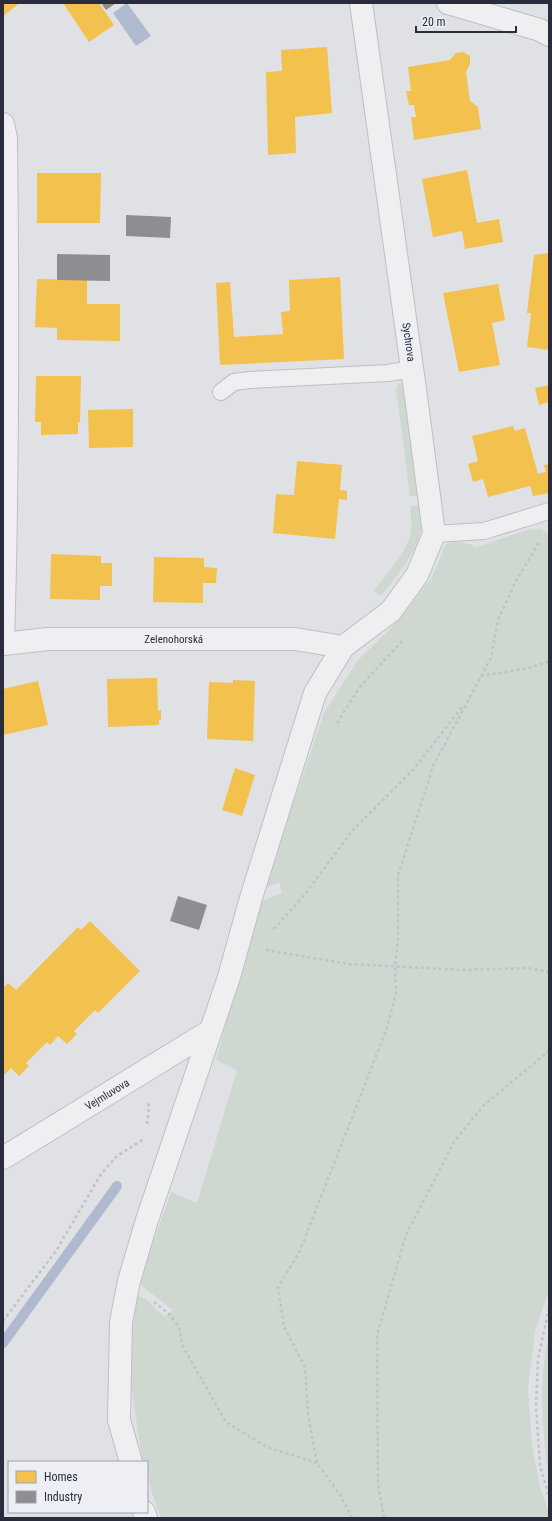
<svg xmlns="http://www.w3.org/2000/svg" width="552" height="1521" viewBox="0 0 552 1521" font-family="'Roboto Condensed',sans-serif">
<rect width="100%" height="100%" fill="#e0e1e5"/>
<!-- green -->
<g fill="#cfd8d0">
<path d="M400 382 405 391 421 496H410L396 388Z"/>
<path d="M423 505C422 512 423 520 422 527 416 554 397 576 381 596L373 591C385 576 401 558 409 540 413 530 411 517 410 506Z"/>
<path d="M541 529 549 535V1290L535 1331 528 1388 532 1444 540 1487 549 1513V1518H161C154 1501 147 1481 147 1462H144L141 1453 130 1376 132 1325 135 1294 147 1300 165 1317 173 1310 143 1287 140 1281 171 1192 197 1203 237 1070 216 1060 242 966 262 901 282 893 279 882 266 888 265 886 324 713 358 660 393 626 431 579 446 544C458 540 466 543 477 547L527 530Z"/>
<path d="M549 1336V1477C546 1467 546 1456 545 1446 541 1410 540 1371 549 1336Z"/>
</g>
<!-- water -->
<path fill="#afb9cf" d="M127 3 151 36 136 46 113 13Z"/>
<!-- homes -->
<g fill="#f2c14e">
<path d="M3 3H20L3 16Z"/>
<path d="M63 3H99L114 25 89 42Z"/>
<path d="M327 47 332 113 295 117 296 153 268 155 266 72 282 71 281 50Z"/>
<path d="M463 52 470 56V64L466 72 470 101 478 107 481 129 414 140 411 117H416L414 105H409L406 91H411L408 67 450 60 456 53Z"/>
<path d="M467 170 477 223 499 219 503 242 465 249 462 231 433 237 422 179Z"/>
<path d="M37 173H101L100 223H37Z"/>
<path d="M549 253V350L527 347 531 313H527L534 255Z"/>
<path d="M340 277 344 359 220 365 216 283 230 282 234 337 283 334 281 312 290 311 289 280Z"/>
<path d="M37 279 87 280V304H120V341L57 340V328L35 327Z"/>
<path d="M498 284 505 320 492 323 500 365 459 372 443 293Z"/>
<path d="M36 376H81L80 422H78V434L41 435V422H35Z"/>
<path d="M549 385V402L539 405 535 388Z"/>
<path d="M133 409V447L89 448 88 410Z"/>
<path d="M513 426 515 431 525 428 538 474 546 472 544 465 549 464V493L533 496 530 486 488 497 483 479 473 482 468 464 478 461 472 436Z"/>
<path d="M297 461 342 465 340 490 347 491V500L339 499 335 539 273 533 276 494 294 495Z"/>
<path d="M51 554 101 556V563H112V586H100V600L50 599Z"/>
<path d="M154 557 204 558V567L217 568 216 583H203V603L153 602Z"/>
<path d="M157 678 158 711 161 710V720H159V725L108 727 107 679Z"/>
<path d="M233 680 255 681 253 741 207 739 209 682 233 683Z"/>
<path d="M38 681 48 725 3 735V689Z"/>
<path d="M235 768 255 775 242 816 222 810Z"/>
<path d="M90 921 140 971 98 1013 95 1010 74 1031 77 1034 67 1044 58 1036 50 1045 47 1042 26 1063 29 1066 19 1076 11 1068 3 1076V988L8 983 16 990 78 927 81 930Z"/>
</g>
<!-- industry -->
<g fill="#8d8d92">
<path d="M101 3H116L106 10Z"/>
<path d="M126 215 171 217 170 238 126 236Z"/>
<path d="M57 254 110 255V281L57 280Z"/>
<path d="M178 896 207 905 199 930 170 921Z"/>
</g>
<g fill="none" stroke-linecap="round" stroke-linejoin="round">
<!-- stream -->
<path stroke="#afb9cf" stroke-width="10" d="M3 1343 117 1186"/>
<defs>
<g id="lane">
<path d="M221 392 234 382 250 380 388 373 412 369"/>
<path d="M434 534 484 531 549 511"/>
</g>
<g id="street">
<path d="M448 3 540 30 549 35"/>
<path d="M3 124 6 138C8 306 8 476 3 644"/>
<path id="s1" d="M3 644 48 639H295L343 647"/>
<path id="s2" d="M3 1158 210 1031"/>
<path d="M131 1462 119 1420 121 1322 129 1281 147 1220 229 977 251 898 315 693 343 647 391 611 417 575 434 534 417 404 361 3"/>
<path d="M144 1512 146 1518"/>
</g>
</defs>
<!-- lane casing -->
<use href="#lane" stroke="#bebfc3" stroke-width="18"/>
<!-- street casing -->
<use href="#street" stroke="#bebfc3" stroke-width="24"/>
<!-- path -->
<g stroke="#c1c2c8" stroke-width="2.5" stroke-dasharray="3 3" stroke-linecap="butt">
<path d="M481 676C503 672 528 670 549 661"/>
<path d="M337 723 359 688 402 641"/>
<path d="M274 929 306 893 352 831 413 770 463 706"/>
<path d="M266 950 349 964 370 965 461 970 528 968 549 972"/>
<path d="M147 1124 149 1106 148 1103"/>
<path d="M154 1302 169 1314 179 1327 182 1345 226 1422 267 1447 317 1463"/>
<path d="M549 1308 538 1359 536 1406 540 1466 549 1496"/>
<path d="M3 1321 56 1251 101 1174 117 1156 141 1141 142 1138"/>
<path d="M352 1518 341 1496 317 1463 308 1414 305 1367 284 1327 278 1287 299 1253 387 1028 396 993 395 967 398 939V875L434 764 491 658 498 620 516 581 540 541"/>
<path d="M384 1518 378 1484 377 1335 406 1235 454 1142 484 1105 549 1051"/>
</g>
<!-- lane -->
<use href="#lane" stroke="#efeff1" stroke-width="16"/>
<!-- street -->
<use href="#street" stroke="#efeff1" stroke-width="22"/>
</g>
<g text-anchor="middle" stroke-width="4" stroke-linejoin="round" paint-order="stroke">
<!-- street labels -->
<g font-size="11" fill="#282c3d" stroke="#edeff5">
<text transform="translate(409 342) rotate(82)" y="4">Sychrova</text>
<text dy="4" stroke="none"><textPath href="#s1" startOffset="171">Zelenohorská</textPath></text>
<text dy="4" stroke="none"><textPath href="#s2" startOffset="122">Vejmluvova</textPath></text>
</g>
</g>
<!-- border -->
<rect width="552" height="1521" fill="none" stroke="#282c3d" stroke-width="8"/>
<!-- legend -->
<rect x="8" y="1461" width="140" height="52" fill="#edeff5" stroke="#9ea1ab"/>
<rect x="16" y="1471" width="20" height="12" fill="#f2c14e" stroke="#9ea1ab"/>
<text x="44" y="1481" font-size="12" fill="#282c3d">Homes</text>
<rect x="16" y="1491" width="20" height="12" fill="#8d8d92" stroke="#9ea1ab"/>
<text x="44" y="1501" font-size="12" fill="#282c3d">Industry</text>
<!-- scale -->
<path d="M416 26v6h100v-6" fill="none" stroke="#282c3d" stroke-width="2"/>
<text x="422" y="26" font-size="12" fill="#282c3d" stroke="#edeff5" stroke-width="3" paint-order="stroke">20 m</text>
</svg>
